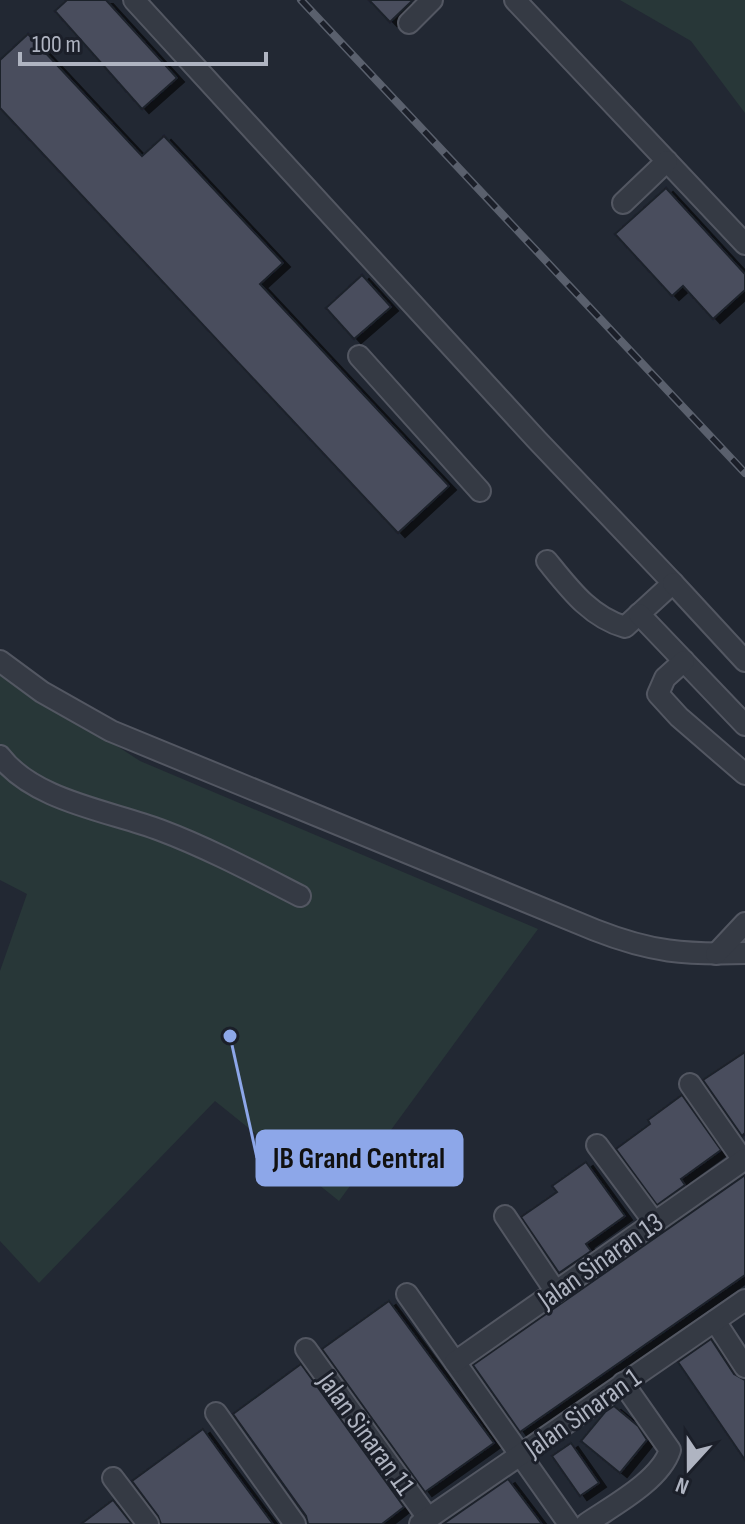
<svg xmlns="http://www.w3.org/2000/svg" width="745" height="1524" viewBox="0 0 745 1524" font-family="'Sofia Sans Condensed',sans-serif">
<defs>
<filter id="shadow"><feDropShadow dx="7" dy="4" stdDeviation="0" flood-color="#0009"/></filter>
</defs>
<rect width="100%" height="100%" fill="#222833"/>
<!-- green -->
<g fill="#283738">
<path d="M620 0H745V113L691 41Z"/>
<path d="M0 670 140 761 538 929 339 1201 215 1101 39 1283 0 1241V971L27 894 0 880Z"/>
</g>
<!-- building -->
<g fill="#494e5d" stroke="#1d212b" stroke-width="2" filter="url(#shadow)">
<path d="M67 0H106L177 78 142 109 55 11Z"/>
<path d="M369 0H413L390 22Z"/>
<path d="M28 34 142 156 164 136 283 263 260 284 449 486 398 533 0 108V60Z"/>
<path d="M666 188 745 274V290L713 319 683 286 672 296 615 234Z"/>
<path d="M362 275 391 307 354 339 326 308Z"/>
<path d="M745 1052V1133L742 1136 703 1080Z"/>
<path d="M682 1095 721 1150 681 1179 685 1185 657 1205 616 1149 650 1124 648 1120Z"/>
<path d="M586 1162 625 1216 586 1244 591 1251 559 1273 521 1217 557 1192 552 1186Z"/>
<path d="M745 1175V1275L520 1432 473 1365Z"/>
<path d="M389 1301 494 1443 425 1492 322 1349Z"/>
<path d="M711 1339 734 1374 745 1380V1460L678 1362Z"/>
<path d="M301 1364 404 1507 382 1524H308L306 1516 233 1414Z"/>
<path d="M614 1406 638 1426 647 1440 620 1473 581 1441 605 1412Z"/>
<path d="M203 1429 227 1462 273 1524H161L158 1516 132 1481Z"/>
<path d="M571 1443 599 1483 580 1496 552 1456Z"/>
<path d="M508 1479 542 1524H443Z"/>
<path d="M113 1500 132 1524H81Z"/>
</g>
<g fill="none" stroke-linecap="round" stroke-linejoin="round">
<defs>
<g id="minor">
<path d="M134 0 537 440 673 583 625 627C590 617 569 588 547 561"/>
<path d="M515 0 745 244"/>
<path d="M409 23 432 0"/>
<path d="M623 203 667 161"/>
<path d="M359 356 480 491"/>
<path d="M673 583 745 661"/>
<path d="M639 614 745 725"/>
<path d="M0 661 42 692 111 731 595 930C651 952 685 955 745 953"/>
<path d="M684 661 665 678 658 694 679 717 745 774"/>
<path d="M0 756C34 801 110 811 160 830 208 848 255 873 300 896"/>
<path d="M716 954 745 923"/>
<path d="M690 1084 743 1160"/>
<path d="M597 1145 654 1222"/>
<path d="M505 1216 556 1292"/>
<path d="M407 1294 569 1524"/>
<path d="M715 1321 745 1367"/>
<path d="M306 1349 428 1518"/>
<path d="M455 1362 745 1159"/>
<path d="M216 1413 295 1524"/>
<path d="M113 1478 148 1524"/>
<path d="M420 1524 745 1300"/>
<path d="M586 1524C612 1506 660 1481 670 1450L623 1383"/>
</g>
</defs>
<!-- minor casing -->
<use href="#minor" stroke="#535762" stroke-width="24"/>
<!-- minor -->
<use href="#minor" stroke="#353a44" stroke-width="20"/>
<defs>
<path id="rail" d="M301 0 745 473"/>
</defs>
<!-- rail casing -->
<use href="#rail" stroke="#5a606d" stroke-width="8"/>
<!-- rail -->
<use href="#rail" stroke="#1b1f29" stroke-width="5" stroke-dasharray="15" stroke-linecap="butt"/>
</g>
<g text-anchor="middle" stroke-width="6" stroke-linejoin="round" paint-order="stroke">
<!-- street labels -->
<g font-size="28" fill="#afb4c1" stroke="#1b1f29">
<text transform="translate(600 1260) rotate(-35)" y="10">Jalan Sinaran 13</text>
<text transform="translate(582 1412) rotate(-35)" y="10">Jalan Sinaran 1</text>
<text transform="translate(367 1433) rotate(54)" y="10">Jalan Sinaran 11</text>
</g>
</g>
<!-- callouts -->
<path fill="none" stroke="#8da7e9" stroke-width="3" d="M230 1036L257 1158"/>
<circle fill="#8da7e9" stroke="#1b1f29" stroke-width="3" cx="230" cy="1036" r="8"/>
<rect fill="#8da7e9" stroke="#8da7e9" stroke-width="3" x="257" y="1131" width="205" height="54" rx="8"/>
<g font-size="30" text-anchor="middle" font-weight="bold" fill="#111">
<text x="359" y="1168">JB Grand Central</text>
</g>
<!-- north arrow -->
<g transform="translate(689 1468) rotate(201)" stroke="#1b1f29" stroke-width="6" paint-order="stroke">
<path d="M0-6L14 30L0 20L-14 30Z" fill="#afb4c1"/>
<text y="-12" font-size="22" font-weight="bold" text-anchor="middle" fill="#afb4c1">N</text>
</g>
<!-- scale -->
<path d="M20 52v12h246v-12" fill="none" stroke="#afb4c1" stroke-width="4"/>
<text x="32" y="52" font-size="24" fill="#afb4c1" stroke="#1b1f29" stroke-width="6" paint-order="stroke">100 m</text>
</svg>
